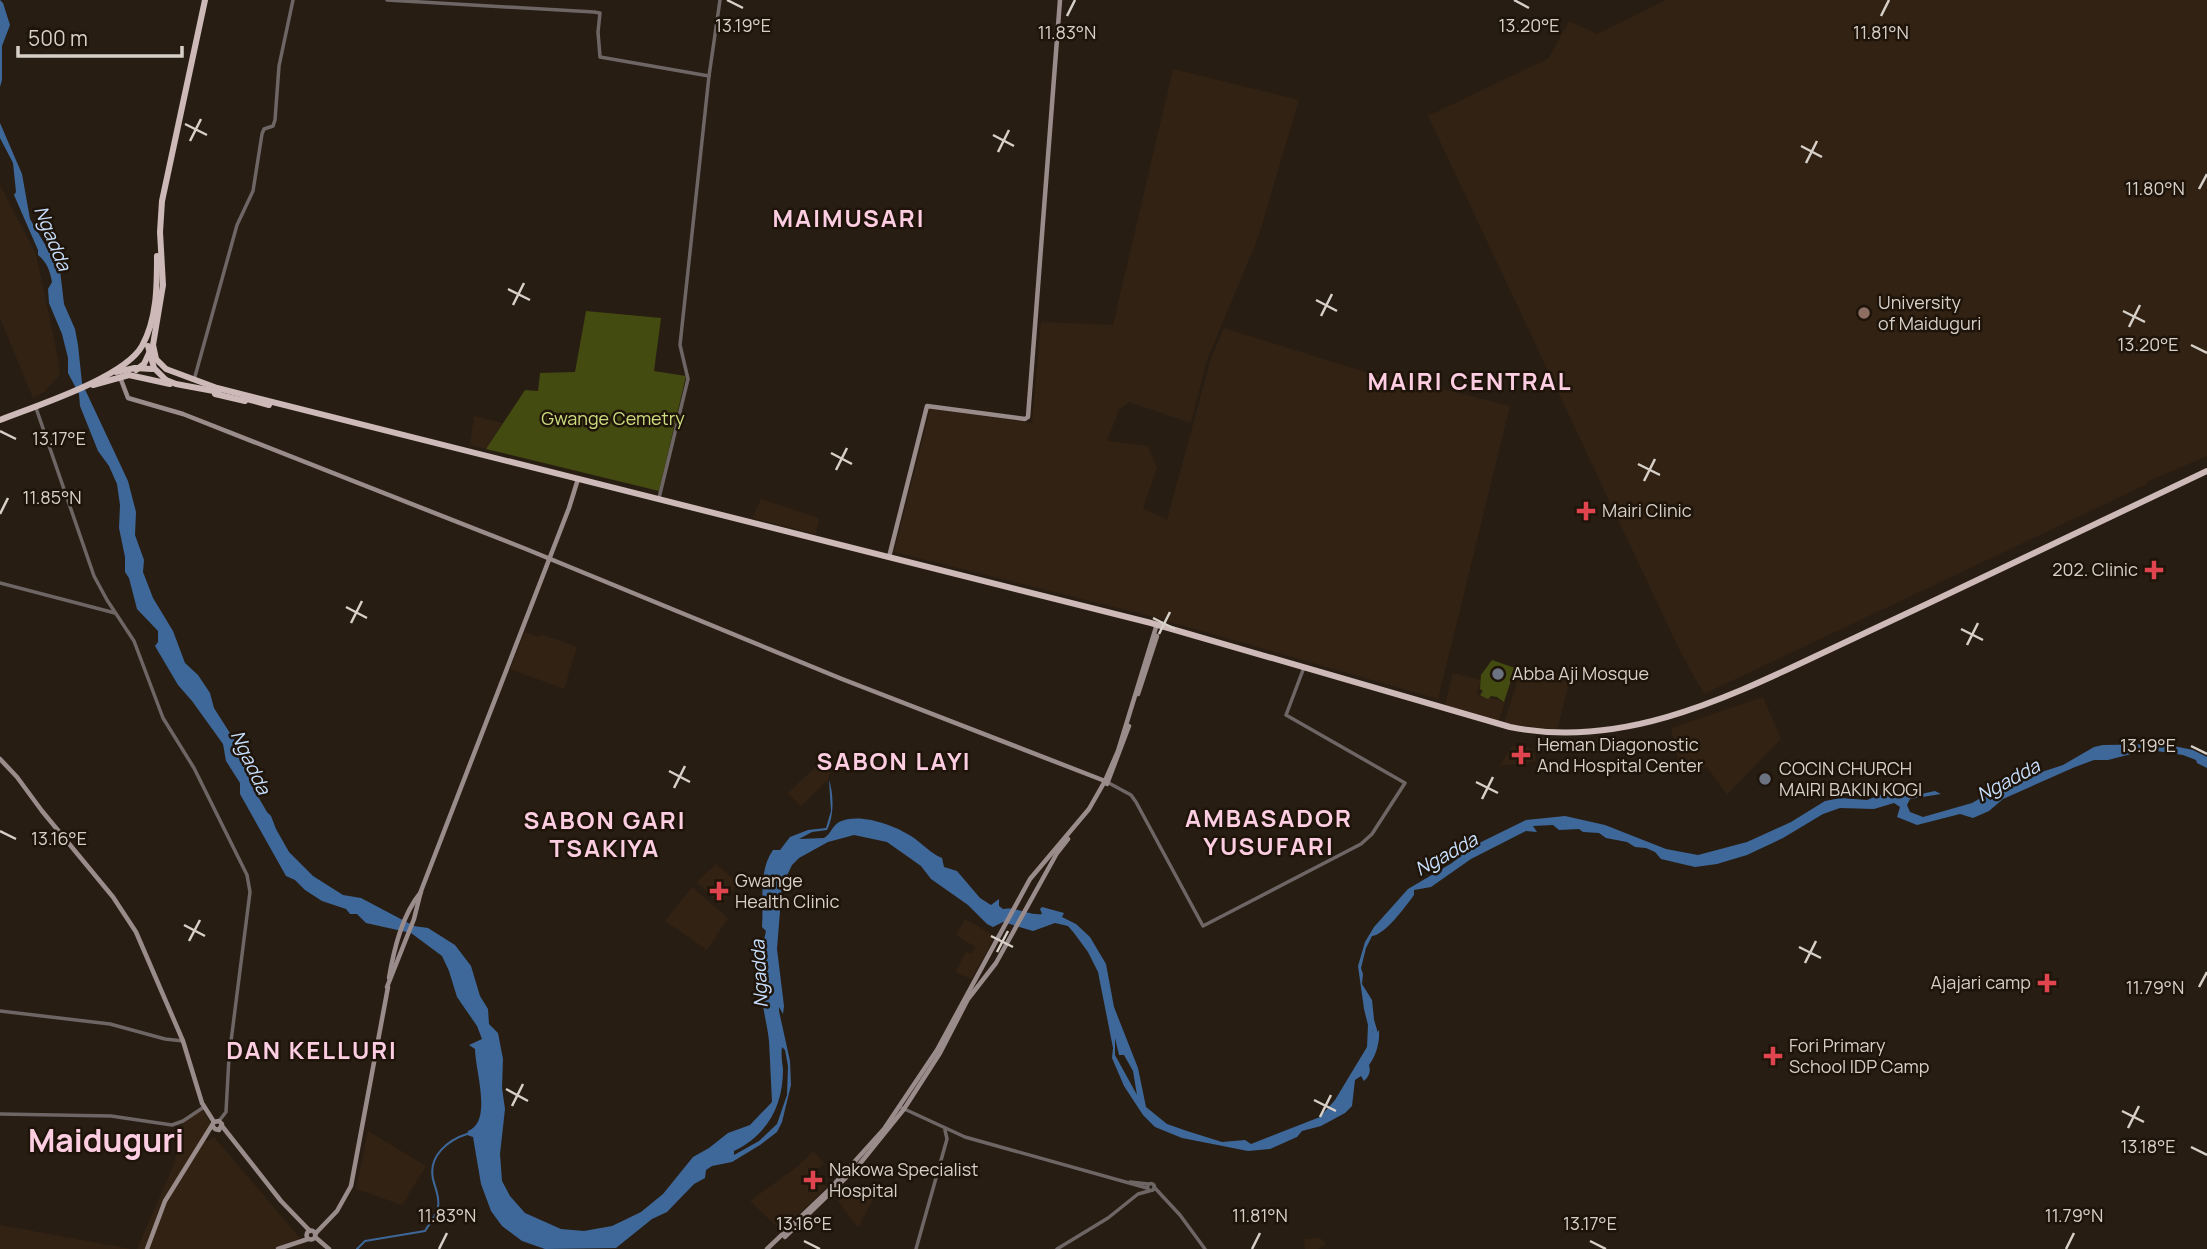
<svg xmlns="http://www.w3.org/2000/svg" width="2207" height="1249" viewBox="0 0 2207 1249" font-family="Manrope,sans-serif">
<rect width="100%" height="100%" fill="#281d13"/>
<!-- built -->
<g fill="#322213">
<path d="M1666 0H2207V456L2147 482V484L2122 496 1704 694 1679 649 1428 116 1549 58 1569 21 1597 34Z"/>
<path d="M1173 69 1299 100 1258 238 1207 360 1191 423 1129 402 1119 410 1107 441 1148 446 1157 468 1143 508 1167 520 1211 358 1224 328 1365 372 1398 378 1510 406 1438 699 1142 614 894 552 931 406 937 409 1032 423 1041 322 1113 325Z"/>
<path d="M0 185 36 254 58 358 60 375 44 392 33 398 0 318Z"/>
<path d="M474 416 503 423 486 449 470 445Z"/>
<path d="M761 499 819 518 816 534 752 518Z"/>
<path d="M525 632 539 637 541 634 577 647 564 689 510 669Z"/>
<path d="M1522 666 1570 678 1557 731 1504 723Z"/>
<path d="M1453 673 1481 680 1477 694 1505 702 1498 723 1445 705Z"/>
<path d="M1763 697 1781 739 1727 795 1707 767 1681 771 1671 728Z"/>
<path d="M1512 746 1533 749 1536 761 1500 766Z"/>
<path d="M822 761 830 771 828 780 801 806 788 793Z"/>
<path d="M716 864 738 883 720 905 697 882Z"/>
<path d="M692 887 728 918 707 950 665 921Z"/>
<path d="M965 919 993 935 988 950 971 979 955 972 966 952 972 954 975 947 956 935Z"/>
<path d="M202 1109 211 1124 204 1140 207 1141 214 1137 300 1238 275 1249H137L174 1164 182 1133 183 1121Z"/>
<path d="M368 1131 426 1166 402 1205 356 1189Z"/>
<path d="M813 1151 824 1163 814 1173 827 1187 781 1231 750 1201 798 1166Z"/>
<path d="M848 1186 873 1199 858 1228 837 1199 838 1194Z"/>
<path d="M0 1225 131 1249H0Z"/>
<path d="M1320 1238 1326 1244 1318 1249H1305L1304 1239Z"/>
</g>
<!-- green -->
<g fill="#434b10">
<path d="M586 311 661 318 654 371 686 376 659 491 486 449 525 390 538 391 540 373 575 372Z"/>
<path d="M1492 660 1515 668 1504 702 1497 697 1491 696 1488 699 1480 695 1483 691 1480 689 1481 675Z"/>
</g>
<!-- water -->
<g fill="#3e6899" fill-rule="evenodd">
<path d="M0 0 3 3 10 25 2 46V80L0 87Z"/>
<path d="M0 123 22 174 30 219 60 270 64 304 75 329 78 345 82 383 128 481 136 512 135 535 144 560 143 572 153 598 173 631 185 663 198 675 210 693 214 708 242 752 250 783 267 812 271 816 276 829 289 852 313 876 343 895 361 898 414 926 428 928 455 945 471 966 480 996 488 1009 489 1024 498 1033 503 1059 502 1088 505 1109 500 1154 502 1181 510 1196 525 1213 561 1229 584 1231 612 1226 641 1212 663 1194 693 1157 709 1148 728 1133 750 1125 772 1102C771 1082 770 1061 769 1041 767 1020 759 1000 763 979L758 977 761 975 759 962 766 931 762 927C764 902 758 871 773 850H780L790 837 808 830 826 828 831 811 829 780C834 795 834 816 827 830L812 832 799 839 824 838C831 834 832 826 839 822 859 812 894 825 911 836 922 843 930 853 942 858L944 867 957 871 980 898 991 905 999 899V906L1003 909C1016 906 1029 916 1042 914L1040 909 1042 907 1064 913 1062 917 1076 924 1090 937 1106 964 1114 1007 1138 1068 1146 1107 1167 1124 1187 1131 1222 1142 1245 1140 1251 1144 1320 1117 1335 1100 1367 1047 1368 1025 1364 1009 1358 966 1365 942 1374 927 1408 889 1452 863 1471 847 1526 820 1565 816 1605 825 1666 849 1698 855 1747 842 1791 822 1825 801 1841 798 1867 800 1880 795 1893 793H1901L1907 797 1935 791 1941 794 1910 799 1907 805 1910 812 1923 817 1972 803 1984 796 1995 794 2021 779 2063 765 2094 747 2103 745 2164 744 2193 750 2207 757V768L2197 763 2196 760 2183 755 2157 751 2139 752 2108 760H2094L2075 767 2003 799 1989 811 1973 818 1960 814 1917 825 1897 817 1900 807 1894 803 1874 809 1840 808 1823 814 1783 838 1747 855 1717 864 1695 867 1661 859 1655 852 1646 848 1635 847 1627 842 1606 838 1599 833 1583 832 1579 829 1559 830 1553 825 1533 826 1537 832 1526 831 1518 835 1471 859 1431 887 1414 890V895C1405 907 1385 935 1372 936L1366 948 1361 968 1363 974 1362 984 1372 1000 1374 1019 1372 1038 1379 1030C1380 1042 1376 1056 1369 1065 1371 1072 1369 1076 1364 1081L1361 1076 1355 1080 1352 1106 1345 1113 1321 1126 1302 1131 1297 1137 1270 1149 1248 1151 1182 1138 1155 1127 1143 1115 1124 1086 1112 1058 1113 1048 1098 972 1088 952 1074 933 1068 926 1055 923 1033 931 1003 922 993 927 987 924 968 905 931 879 921 866 887 842 854 835 828 842 799 858 792 865 782 886 777 949 784 1006 783 1014 779 1007V1011L790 1061 791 1085 782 1122 777 1132 760 1145 732 1162 712 1166 706 1170 705 1178 694 1184 667 1212 652 1219 616 1248 545 1249 522 1241 502 1226 491 1211 481 1184 473 1137 467 1135 468 1131C493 1122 475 1070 475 1049L469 1045 482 1039 477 1026 457 997 449 971 442 956 411 933 366 923 357 914H350L346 909 322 901 305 890 295 880 286 876 240 794V783L226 761 223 744 192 701 178 685 155 646 158 642V631L137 609 129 578 125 572V557L119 528 120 505 117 484 109 466 98 451 80 406 79 394 68 373V358L62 334 49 303 48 289 52 282C50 271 47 262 38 255V250L14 195 16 192 13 163 0 138ZM1115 1038 1119 1055H1124L1133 1071 1137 1095 1115 1055ZM782 1047 785 1050 788 1066 787 1095 777 1124 759 1141 734 1155V1151C768 1134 783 1106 783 1069 782 1062 781 1054 782 1047Z"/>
</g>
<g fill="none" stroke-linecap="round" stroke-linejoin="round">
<!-- stream -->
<path stroke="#3e6899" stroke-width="2" d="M357 1249 365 1241 425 1231C429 1224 437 1215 438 1207 440 1197 435 1188 433 1179 428 1156 448 1140 467 1134"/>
<!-- river -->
<path stroke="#3e6899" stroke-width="4.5" d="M1372 1021 1375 1031 1372 1043"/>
<!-- tertiary -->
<g stroke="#6e6565" stroke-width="3.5">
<path d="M387 0 594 12 600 13 598 32 600 57 709 76"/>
<path d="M194 380 237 225 253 191 262 134 264 129 273 126 275 120 279 66 293 0"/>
<path d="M36 408 94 576 107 600 134 641 163 718 194 768 247 875 250 892 229 1057 226 1112 219 1121"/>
<path d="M659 498 688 379 680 345 709 76 720 0"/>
<path d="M0 583 115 613"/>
<path d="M1107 782 1131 795 1136 802 1203 926 1361 844 1372 834 1405 783 1286 715 1303 670"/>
<path d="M0 1011 110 1024 165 1039 183 1041"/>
<path d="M900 1107 965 1137 1147 1188"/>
<path d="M0 1114 111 1116 172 1125 183 1121 204 1107"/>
<path d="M1130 1182 1148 1184"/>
<circle cx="1151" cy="1187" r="3.5"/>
<path d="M1154 1187 1180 1215 1205 1249"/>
<path d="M916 1249 947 1139 945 1130"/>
<path d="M1057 1249 1108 1218 1138 1194 1149 1191"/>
</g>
<!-- secondary -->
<g stroke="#9b8c8c" stroke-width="4.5">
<path d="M120 377 128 398 183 414 526 549 842 679 1105 781"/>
<path d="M889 557 927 406 1025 419 1028 417 1060 0"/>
<path d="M1138 694 1157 636"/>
<path d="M0 759 17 777 42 811 113 897 136 932 183 1041 202 1103 214 1122"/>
<path d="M1107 784 1129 726"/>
<path d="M389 978C394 949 402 915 421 892"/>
<path d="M387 987 414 919 421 891 569 508 578 479"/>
<path d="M222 1126 281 1201 310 1231"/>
<circle cx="311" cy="1235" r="4.5"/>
<path d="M315 1234 337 1211 351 1186 388 987"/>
<path d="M315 1237 329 1249"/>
<path d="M785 1237 858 1166 904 1109 940 1053 968 999 996 963 1057 853 1068 839"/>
<path d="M147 1249 165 1201 214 1122 219 1121 222 1124 219 1130 215 1129 212 1125"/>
<path d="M278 1249 308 1239"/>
<path d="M767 1249 828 1191 884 1129 937 1050 1030 879 1089 809 1105 781 1118 751 1157 624"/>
</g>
<!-- trunk -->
<g stroke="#cdb9b8" stroke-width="6">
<path d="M205 0 162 201 160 232 163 285 153 345 156 359 166 369 217 388 1151 623 1510 727C1617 749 1719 702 1814 657 1852 639 1891 621 1929 603 2022 559 2114 515 2207 471"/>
<path d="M136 370 144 364 150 351"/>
<path d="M116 372 135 368"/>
<path d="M166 380 176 384 219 392"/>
<path d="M93 385 129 375 170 384"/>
<path d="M215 394 245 401"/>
<path d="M243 398 269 405"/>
<path d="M0 420C35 406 124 378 142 346 157 319 157 286 157 256"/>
</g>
<!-- trunk-bridge -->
<g stroke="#cdb9b8" stroke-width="6">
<path d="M148 346 154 368 166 380"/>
<path d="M135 368 152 369"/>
</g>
</g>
<!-- ticks -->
<path fill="none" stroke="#d7d0c9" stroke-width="2.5" d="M727 0 743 8M1514 0 1529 8M1067 16 1075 0M1881 16 1889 0M185 124 207 135M993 135 1014 146M190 141 201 119M1801 146 1822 157M998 152 1009 130M1806 163 1817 141M2199 189 2207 174M508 289 530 300M1316 300 1337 311M513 305 524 283M2123 311 2145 322M1321 316 1332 294M2129 327 2140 305M2191 345 2207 353M0 431 16 439M831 453 852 464M1638 464 1660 475M836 470 847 448M1644 481 1655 459M0 514 8 498M346 607 367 618M1153 618 1175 629M351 623 362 601M1961 629 1983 640M1159 634 1170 612M1967 645 1978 623M2191 746 2207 754M669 771 690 782M1476 782 1498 793M674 788 685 766M1482 799 1493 777M0 831 16 839M184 925 205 936M991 936 1013 947M189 941 200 920M1799 947 1821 958M997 952 1008 931M1805 963 1816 941M2199 987 2207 972M506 1089 528 1101M1314 1100 1336 1111M512 1106 523 1084M2122 1111 2144 1122M1320 1117 1331 1095M2128 1128 2139 1106M2191 1147 2207 1155M804 1241 820 1249M1590 1241 1606 1249M439 1249 447 1233M1252 1249 1260 1233M2066 1249 2074 1233"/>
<!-- markers -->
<circle fill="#8d6e63" stroke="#1e140a" stroke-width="2.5" cx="1864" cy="313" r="7"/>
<g fill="#e0444e" stroke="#1e140a" stroke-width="2.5">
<path d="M1582.5 500.5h7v7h7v7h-7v7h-7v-7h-7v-7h7z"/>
<path d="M2150.5 559.5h7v7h7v7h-7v7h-7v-7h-7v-7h7z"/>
<path d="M1517.5 744.5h7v7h7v7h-7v7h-7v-7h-7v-7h7z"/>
<path d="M715.5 880.5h7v7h7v7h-7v7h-7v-7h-7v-7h7z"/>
<path d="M2043.5 972.5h7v7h7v7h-7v7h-7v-7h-7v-7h7z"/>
<path d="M1769.5 1045.5h7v7h7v7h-7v7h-7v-7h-7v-7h7z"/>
<path d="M809.5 1169.5h7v7h7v7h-7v7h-7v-7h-7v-7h7z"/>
</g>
<g fill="#6b7280" stroke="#1e140a" stroke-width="2.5">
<circle cx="1498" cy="674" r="7"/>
<circle cx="1765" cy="779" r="7"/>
</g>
<g text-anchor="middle" stroke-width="5" stroke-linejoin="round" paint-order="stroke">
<!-- poi labels -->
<g font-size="18" fill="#d7d0c9" stroke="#1e140a" text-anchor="start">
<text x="1878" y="309">University<tspan x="1878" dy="21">of Maiduguri</tspan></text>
<text x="1602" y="517">Mairi Clinic</text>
<text x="2138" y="576" text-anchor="end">202. Clinic</text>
<text x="1512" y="680">Abba Aji Mosque</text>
<text x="1537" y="751">Heman Diagonostic<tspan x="1537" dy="21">And Hospital Center</tspan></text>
<text x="1779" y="775">COCIN CHURCH<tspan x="1779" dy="21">MAIRI BAKIN KOGI</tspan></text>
<text x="735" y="887">Gwange<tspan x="735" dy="21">Health Clinic</tspan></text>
<text x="2031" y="989" text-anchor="end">Ajajari camp</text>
<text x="1789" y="1052">Fori Primary<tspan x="1789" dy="21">School IDP Camp</tspan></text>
<text x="829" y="1176">Nakowa Specialist<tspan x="829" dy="21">Hospital</tspan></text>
</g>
<!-- park labels -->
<g font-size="18" fill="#cdde7f" stroke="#1e140a">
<text x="613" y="425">Gwange Cemetry</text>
</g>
<!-- water labels -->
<g font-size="19" font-style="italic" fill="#c7dffd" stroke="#1e140a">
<text transform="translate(53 238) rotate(68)" y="7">Ngadda</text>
<text transform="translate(251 762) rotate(65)" y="7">Ngadda</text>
<text transform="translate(2008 780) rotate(-28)" y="7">Ngadda</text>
<text transform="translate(1446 854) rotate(-29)" y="7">Ngadda</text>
<text transform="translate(759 974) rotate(-93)" y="7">Ngadda</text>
</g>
<!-- district labels -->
<g font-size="24" font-weight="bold" letter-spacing="2" fill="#fdcde2" stroke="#1e140a">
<text x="849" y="227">MAIMUSARI</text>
<text x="1470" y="390">MAIRI CENTRAL</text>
<text x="894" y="770">SABON LAYI</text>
<text x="1269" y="827">AMBASADOR<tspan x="1269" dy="28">YUSUFARI</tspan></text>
<text x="605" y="829">SABON GARI<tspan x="605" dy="28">TSAKIYA</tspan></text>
<text x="312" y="1059">DAN KELLURI</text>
</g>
<!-- town labels -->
<g font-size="32" font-weight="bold" fill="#fdcde2" stroke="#1e140a">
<text x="106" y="1152">Maiduguri</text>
</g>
</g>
<g font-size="18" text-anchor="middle" fill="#d7d0c9" stroke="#1e140a" stroke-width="5" stroke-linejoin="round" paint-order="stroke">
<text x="743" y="32">13.19°E</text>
<text x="1529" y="32">13.20°E</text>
<text x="1067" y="39">11.83°N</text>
<text x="1881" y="39">11.81°N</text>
<text x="2155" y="195">11.80°N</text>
<text x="2148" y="351">13.20°E</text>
<text x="59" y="445">13.17°E</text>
<text x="52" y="504">11.85°N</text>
<text x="2148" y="752">13.19°E</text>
<text x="59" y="845">13.16°E</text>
<text x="2155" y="994">11.79°N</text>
<text x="2148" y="1153">13.18°E</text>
<text x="447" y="1222">11.83°N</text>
<text x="1260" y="1222">11.81°N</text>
<text x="2074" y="1222">11.79°N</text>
<text x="804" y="1230">13.16°E</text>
<text x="1590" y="1230">13.17°E</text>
</g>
<!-- scale -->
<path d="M18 46v10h164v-10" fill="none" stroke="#d7d0c9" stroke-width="3.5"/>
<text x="28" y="46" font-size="21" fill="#d7d0c9" stroke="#1e140a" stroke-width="5" paint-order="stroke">500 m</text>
</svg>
